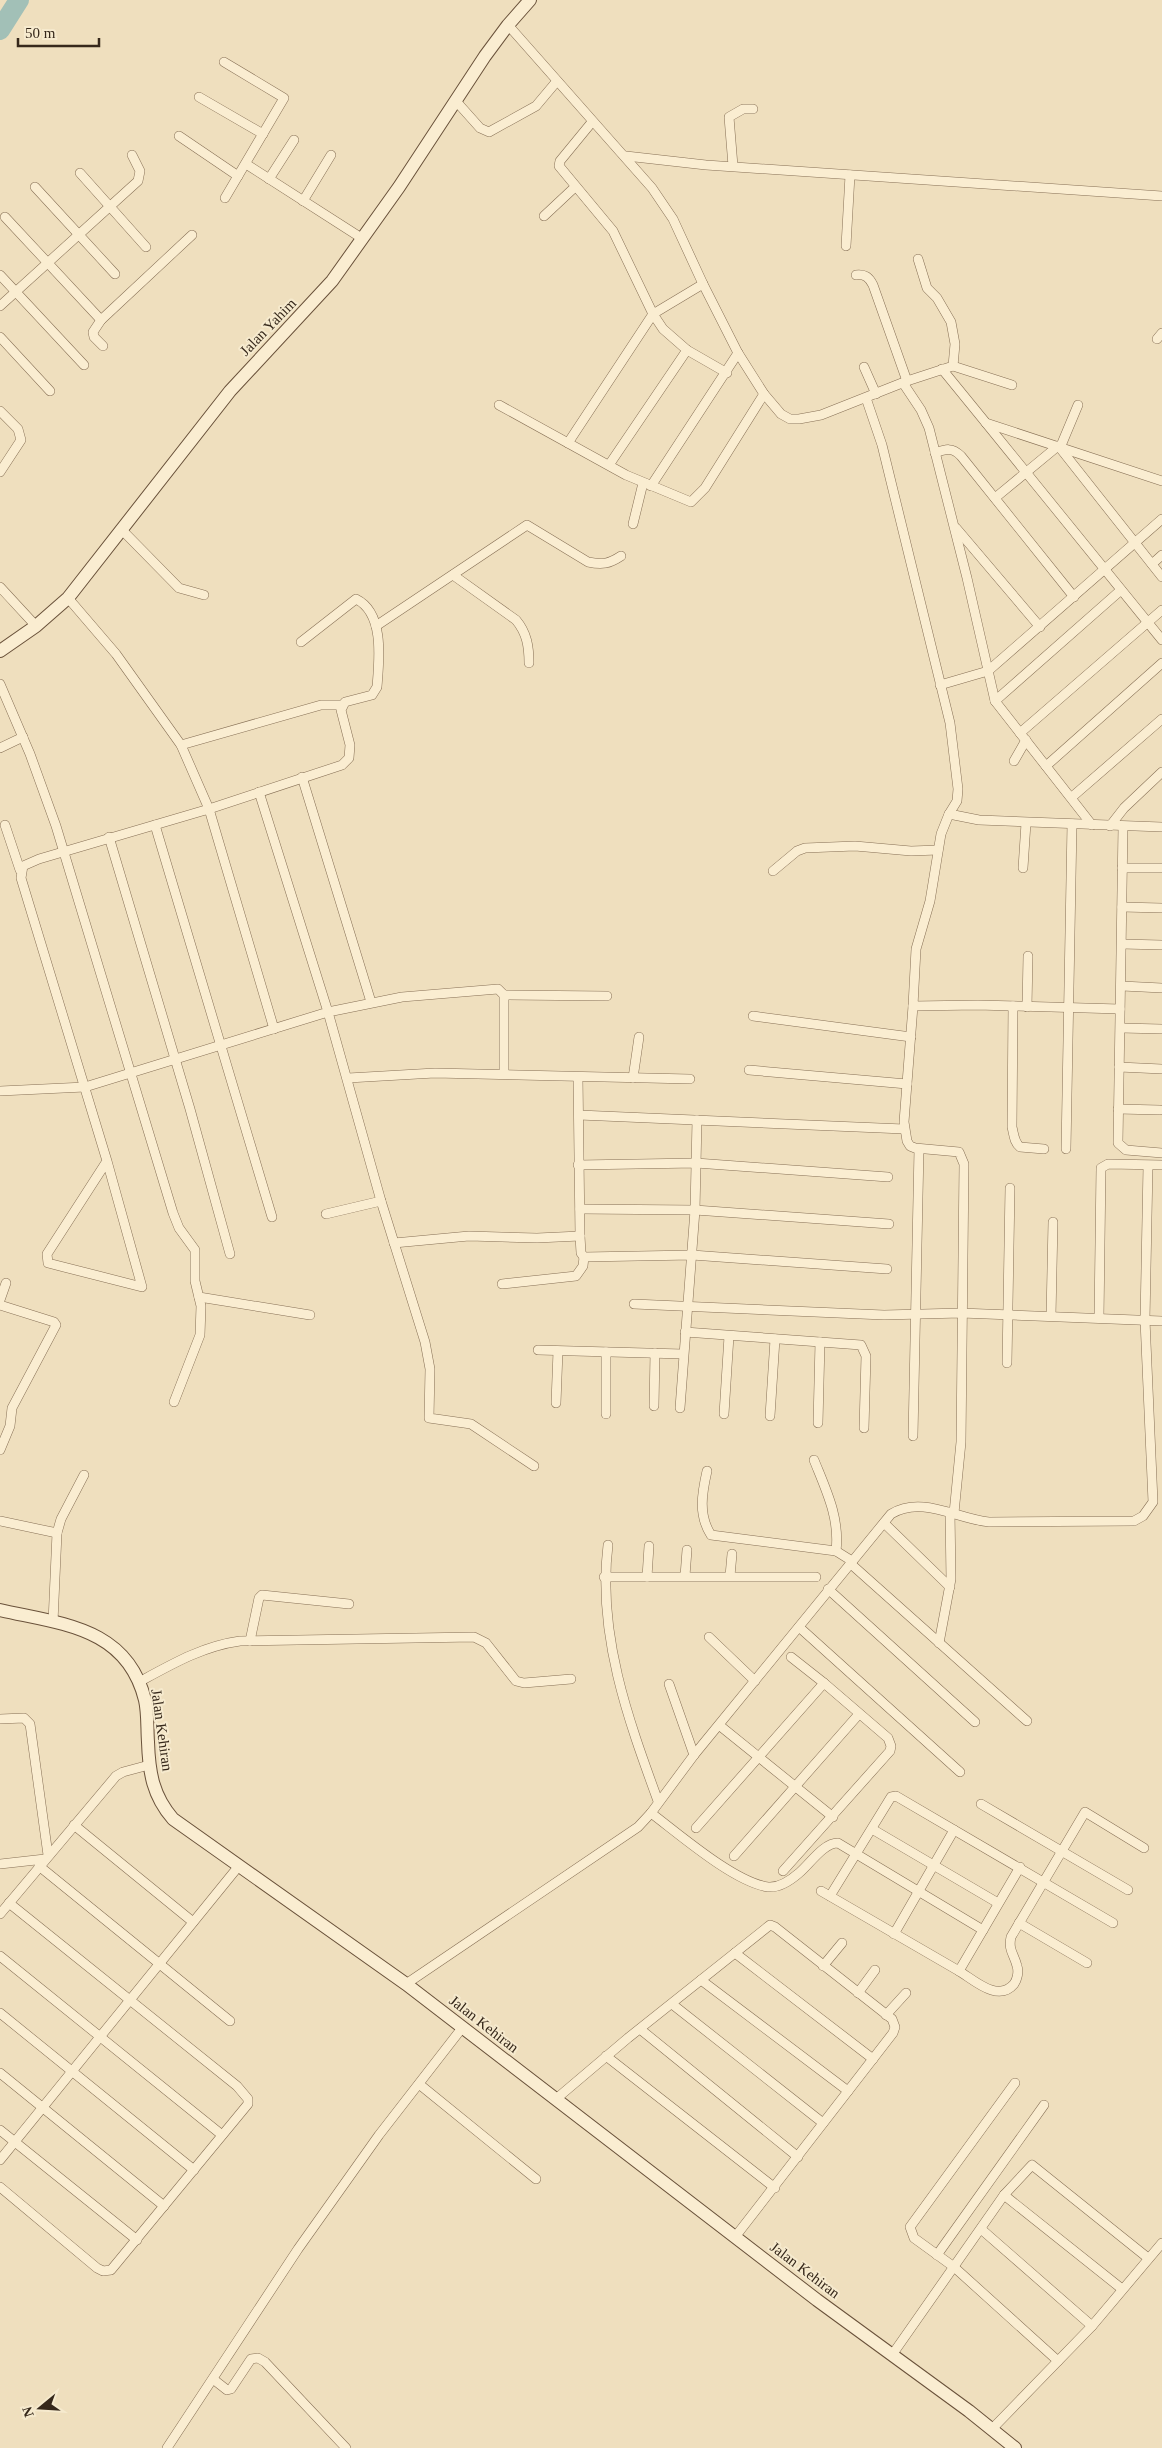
<svg xmlns="http://www.w3.org/2000/svg" width="1162" height="2448" viewBox="0 0 1162 2448" font-family="'Times New Roman',serif">
<rect width="100%" height="100%" fill="#efdfbe"/>
<g fill="none" stroke-linecap="round" stroke-linejoin="round">
<!-- river -->
<path stroke="#a2c0b7" stroke-width="20" d="M0 30 19 0"/>
<defs>
<g id="street">
<path d="M508 25 652 188 673 219 703 284 738 353 764 394 781 414 790 419H799L821 415 907 381 953 366 1012 385"/>
<path d="M224 62 284 98 225 198"/>
<path d="M199 97 263 134"/>
<path d="M455 100 480 128 489 132 536 106 557 81"/>
<path d="M592 122 560 161 559 166 613 231 653 314 663 329 687 350 727 373"/>
<path d="M179 136 238 176"/>
<path d="M626 156 706 165 1162 196"/>
<path d="M246 164 363 239"/>
<path d="M733 166 729 117 743 109H753"/>
<path d="M80 173 146 247"/>
<path d="M269 179 294 140"/>
<path d="M35 187 115 274"/>
<path d="M303 201 331 155"/>
<path d="M544 216 575 187"/>
<path d="M5 217 101 320"/>
<path d="M846 246 850 175"/>
<path d="M918 259 927 288 937 298 951 322 955 344 953 366"/>
<path d="M0 275 84 365"/>
<path d="M856 275C865 274 869 277 873 285L907 381"/>
<path d="M0 306 138 181 140 171 132 155"/>
<path d="M0 337 50 391"/>
<path d="M1157 339 1162 333"/>
<path d="M103 346 94 337 93 332 101 320 192 235"/>
<path d="M864 367 876 394"/>
<path d="M942 369 986 423 1162 481"/>
<path d="M903 383 921 410 929 428 967 578 995 701 1092 825"/>
<path d="M866 398 882 445 950 723 958 789 957 801 949 814 979 820 1162 827"/>
<path d="M499 405 626 475 691 502 705 488 764 394"/>
<path d="M1078 405 1060 448 1162 577"/>
<path d="M0 411 18 429 21 440 0 472"/>
<path d="M986 423 1162 640"/>
<path d="M568 443 653 314 703 284"/>
<path d="M935 453C946 449 952 447 961 456L1074 597"/>
<path d="M609 465 687 350"/>
<path d="M651 486 738 353"/>
<path d="M995 498 1058 446"/>
<path d="M633 524 643 483"/>
<path d="M956 528 1040 627"/>
<path d="M123 531 179 588 204 595"/>
<path d="M1152 564 1162 555"/>
<path d="M453 575 516 620C527 633 529 647 529 663"/>
<path d="M0 587 36 626"/>
<path d="M68 598 116 654 181 745 209 809 342 765 349 758 350 745 341 710 345 702 372 695 377 687C379 661 385 613 356 599L301 642"/>
<path d="M376 626 527 525 588 562C602 565 609 564 621 556"/>
<path d="M0 684 30 754 56 826 173 1213 179 1228 195 1250V1281L201 1306 200 1335 174 1402"/>
<path d="M940 685 988 671 1162 519"/>
<path d="M995 701 1121 590"/>
<path d="M1020 733 1162 610"/>
<path d="M181 745 321 705H342"/>
<path d="M0 748 23 737"/>
<path d="M1014 761 1026 740"/>
<path d="M1046 766 1162 663"/>
<path d="M302 777 371 1002"/>
<path d="M1072 797 1162 719"/>
<path d="M949 814 941 834 930 901 916 949 913 1006 978 1005 1120 1009"/>
<path d="M5 825 20 870"/>
<path d="M155 825 272 1217"/>
<path d="M1110 826 1124 808 1162 772"/>
<path d="M1123 827 1118 1143 1126 1150 1162 1153"/>
<path d="M109 837 190 1109 230 1254"/>
<path d="M1023 868 1026 823"/>
<path d="M1122 868H1162"/>
<path d="M773 871 797 851 805 848 855 846 911 851 938 850"/>
<path d="M1122 907 1162 908"/>
<path d="M1122 944 1162 945"/>
<path d="M1122 986 1162 988"/>
<path d="M504 995 607 996"/>
<path d="M913 1006 904 1122 907 1141 910 1146 915 1148 959 1152 964 1164 961 1442 954 1513"/>
<path d="M1013 1006 1012 1127C1014 1135 1014 1142 1020 1147L1044 1149"/>
<path d="M1027 1007 1028 956"/>
<path d="M753 1016 911 1037"/>
<path d="M1121 1028 1162 1029"/>
<path d="M1119 1067 1162 1069"/>
<path d="M749 1070 907 1084"/>
<path d="M504 1074V995L498 989 402 997 328 1012 381 1201 425 1342 430 1369 429 1418 471 1424 534 1466"/>
<path d="M578 1077 580 1236 581 1253 584 1257 692 1255 887 1269"/>
<path d="M348 1078 435 1073 690 1079"/>
<path d="M633 1078 639 1037"/>
<path d="M0 1091 85 1087 328 1012 259 792"/>
<path d="M1118 1109 1160 1110"/>
<path d="M579 1115 904 1129"/>
<path d="M1066 1149 1072 824"/>
<path d="M107 1161 47 1254 48 1263 142 1287 107 1161 21 878 23 866 39 859 209 809 274 1029"/>
<path d="M578 1165 696 1163 888 1177"/>
<path d="M580 1209 695 1210 889 1224"/>
<path d="M326 1214 381 1201"/>
<path d="M394 1243 469 1236 537 1238 580 1236"/>
<path d="M502 1284 576 1276 583 1266 584 1257"/>
<path d="M199 1297 310 1315"/>
<path d="M0 1300 6 1283"/>
<path d="M634 1304 884 1315 961 1313 1162 1321"/>
<path d="M0 1305 54 1322 56 1325 12 1408 10 1426 0 1450"/>
<path d="M1051 1316 1053 1222"/>
<path d="M1099 1318 1101 1168 1108 1164 1162 1165"/>
<path d="M685 1332 861 1345 866 1356 864 1428"/>
<path d="M538 1350 683 1354"/>
<path d="M1007 1363 1010 1188"/>
<path d="M556 1403 558 1351"/>
<path d="M654 1406 655 1353"/>
<path d="M680 1408 695 1210 697 1120"/>
<path d="M606 1414V1352"/>
<path d="M724 1414 729 1336"/>
<path d="M770 1416 775 1339"/>
<path d="M818 1423 820 1342"/>
<path d="M913 1436 919 1149"/>
<path d="M814 1460C826 1490 840 1518 836 1551"/>
<path d="M707 1471C702 1493 698 1515 711 1535L836 1551 852 1561"/>
<path d="M0 1521 57 1533"/>
<path d="M884 1523 950 1587"/>
<path d="M608 1545C597 1634 628 1719 658 1801"/>
<path d="M851 1564 1027 1721"/>
<path d="M685 1576 687 1550"/>
<path d="M730 1576 732 1554"/>
<path d="M604 1577H816"/>
<path d="M647 1577 649 1546"/>
<path d="M828 1589 975 1722"/>
<path d="M53 1622 57 1533 61 1519 84 1475"/>
<path d="M799 1627 960 1772"/>
<path d="M709 1637 755 1681"/>
<path d="M250 1641 259 1598 262 1595 349 1604"/>
<path d="M939 1643 951 1579 950 1512"/>
<path d="M139 1682C172 1664 203 1646 240 1641L474 1637 486 1643 516 1681 524 1683 571 1679"/>
<path d="M669 1684 694 1755"/>
<path d="M0 1719 24 1718 30 1724 48 1855"/>
<path d="M719 1725 833 1817"/>
<path d="M981 1804 1128 1890"/>
<path d="M651 1813C679 1834 734 1882 768 1887 779 1888 791 1880 799 1873 810 1864 823 1843 838 1843L983 1930"/>
<path d="M74 1825 193 1922"/>
<path d="M696 1828 824 1683 791 1657"/>
<path d="M872 1829 998 1903"/>
<path d="M734 1856 859 1714"/>
<path d="M0 1864 45 1859"/>
<path d="M39 1866 230 2021"/>
<path d="M783 1871 890 1751 891 1746 888 1738 824 1683"/>
<path d="M821 1891 959 1971 1020 1867"/>
<path d="M830 1896 891 1797 896 1796 1113 1923"/>
<path d="M0 1914 116 1776 123 1772 149 1765"/>
<path d="M1019 1923 1087 1963"/>
<path d="M894 1934 954 1830"/>
<path d="M735 1953 873 2059"/>
<path d="M0 1956 222 2135"/>
<path d="M823 1966 842 1943"/>
<path d="M959 1971C974 1980 998 2003 1014 1984 1017 1980 1019 1972 1017 1966 1014 1954 1008 1950 1011 1937L1085 1812 1144 1848"/>
<path d="M701 1980 848 2091"/>
<path d="M406 1984 638 1827 651 1813 694 1755 891 1514C922 1495 957 1519 989 1522L1134 1521 1143 1516 1153 1502 1145 1320 1148 1166"/>
<path d="M858 1993 875 1970"/>
<path d="M672 2004 823 2123"/>
<path d="M0 2013 194 2170"/>
<path d="M886 2015 906 1993"/>
<path d="M640 2029 798 2157"/>
<path d="M606 2056 775 2188"/>
<path d="M0 2073 164 2206"/>
<path d="M1015 2083 910 2227 914 2238 954 2267 1058 2361"/>
<path d="M419 2084 536 2179"/>
<path d="M556 2099 628 2038 770 1925 775 1927 892 2019 895 2027 893 2033 735 2237"/>
<path d="M0 2130 137 2240"/>
<path d="M0 2160 238 1867"/>
<path d="M0 2187 97 2268 103 2271 111 2270 248 2104V2099L237 2086 9 1903"/>
<path d="M1004 2195 1122 2289"/>
<path d="M981 2229 1092 2326"/>
<path d="M937 2255 1044 2105"/>
<path d="M892 2355 1004 2195 1032 2165 1148 2258"/>
<path d="M213 2379 227 2390 231 2389 251 2359 258 2358 265 2362 346 2448"/>
<path d="M992 2429 1092 2326 1162 2243"/>
<path d="M167 2448 298 2249 379 2135 462 2028"/>
</g>
<g id="secondary">
<path d="M0 651 36 626 68 598 230 391 332 281 399 187 485 56 508 25 530 0"/>
<path d="M0 1610C61 1624 127 1627 145 1700 148 1713 147 1728 148 1742 149 1773 153 1796 173 1819L406 1984 817 2300 969 2411 1015 2448"/>
</g>
</defs>
<!-- street casing -->
<use href="#street" stroke="#877056" stroke-width="10"/>
<!-- secondary casing -->
<use href="#secondary" stroke="#69513a" stroke-width="14"/>
<!-- street -->
<use href="#street" stroke="#faedd1" stroke-width="9"/>
<!-- secondary -->
<use href="#secondary" stroke="#faedd1" stroke-width="12"/>
</g>
<g text-anchor="middle" stroke-width="4" stroke-linejoin="round" paint-order="stroke">
<!-- street labels -->
<g font-size="15" fill="#36281b" stroke="#f6eace">
<text transform="translate(268 327) rotate(-46)" y="5">Jalan Yahim</text>
<text transform="translate(162 1730) rotate(82)" y="5">Jalan Kehiran</text>
<text transform="translate(484 2024) rotate(38)" y="5">Jalan Kehiran</text>
<text transform="translate(805 2270) rotate(37)" y="5">Jalan Kehiran</text>
</g>
</g>
<!-- north arrow -->
<g transform="translate(40 2408) rotate(252)" stroke="#f6eace" stroke-width="4" paint-order="stroke">
<path d="M0-4L9 19L0 12L-9 19Z" fill="#36281b"/>
<text y="-8" font-size="14" font-weight="bold" text-anchor="middle" fill="#36281b">N</text>
</g>
<!-- scale -->
<path d="M18 38v8h81v-8" fill="none" stroke="#36281b" stroke-width="2.5"/>
<text x="25" y="38" font-size="15" fill="#36281b" stroke="#f6eace" stroke-width="4" paint-order="stroke">50 m</text>
</svg>
